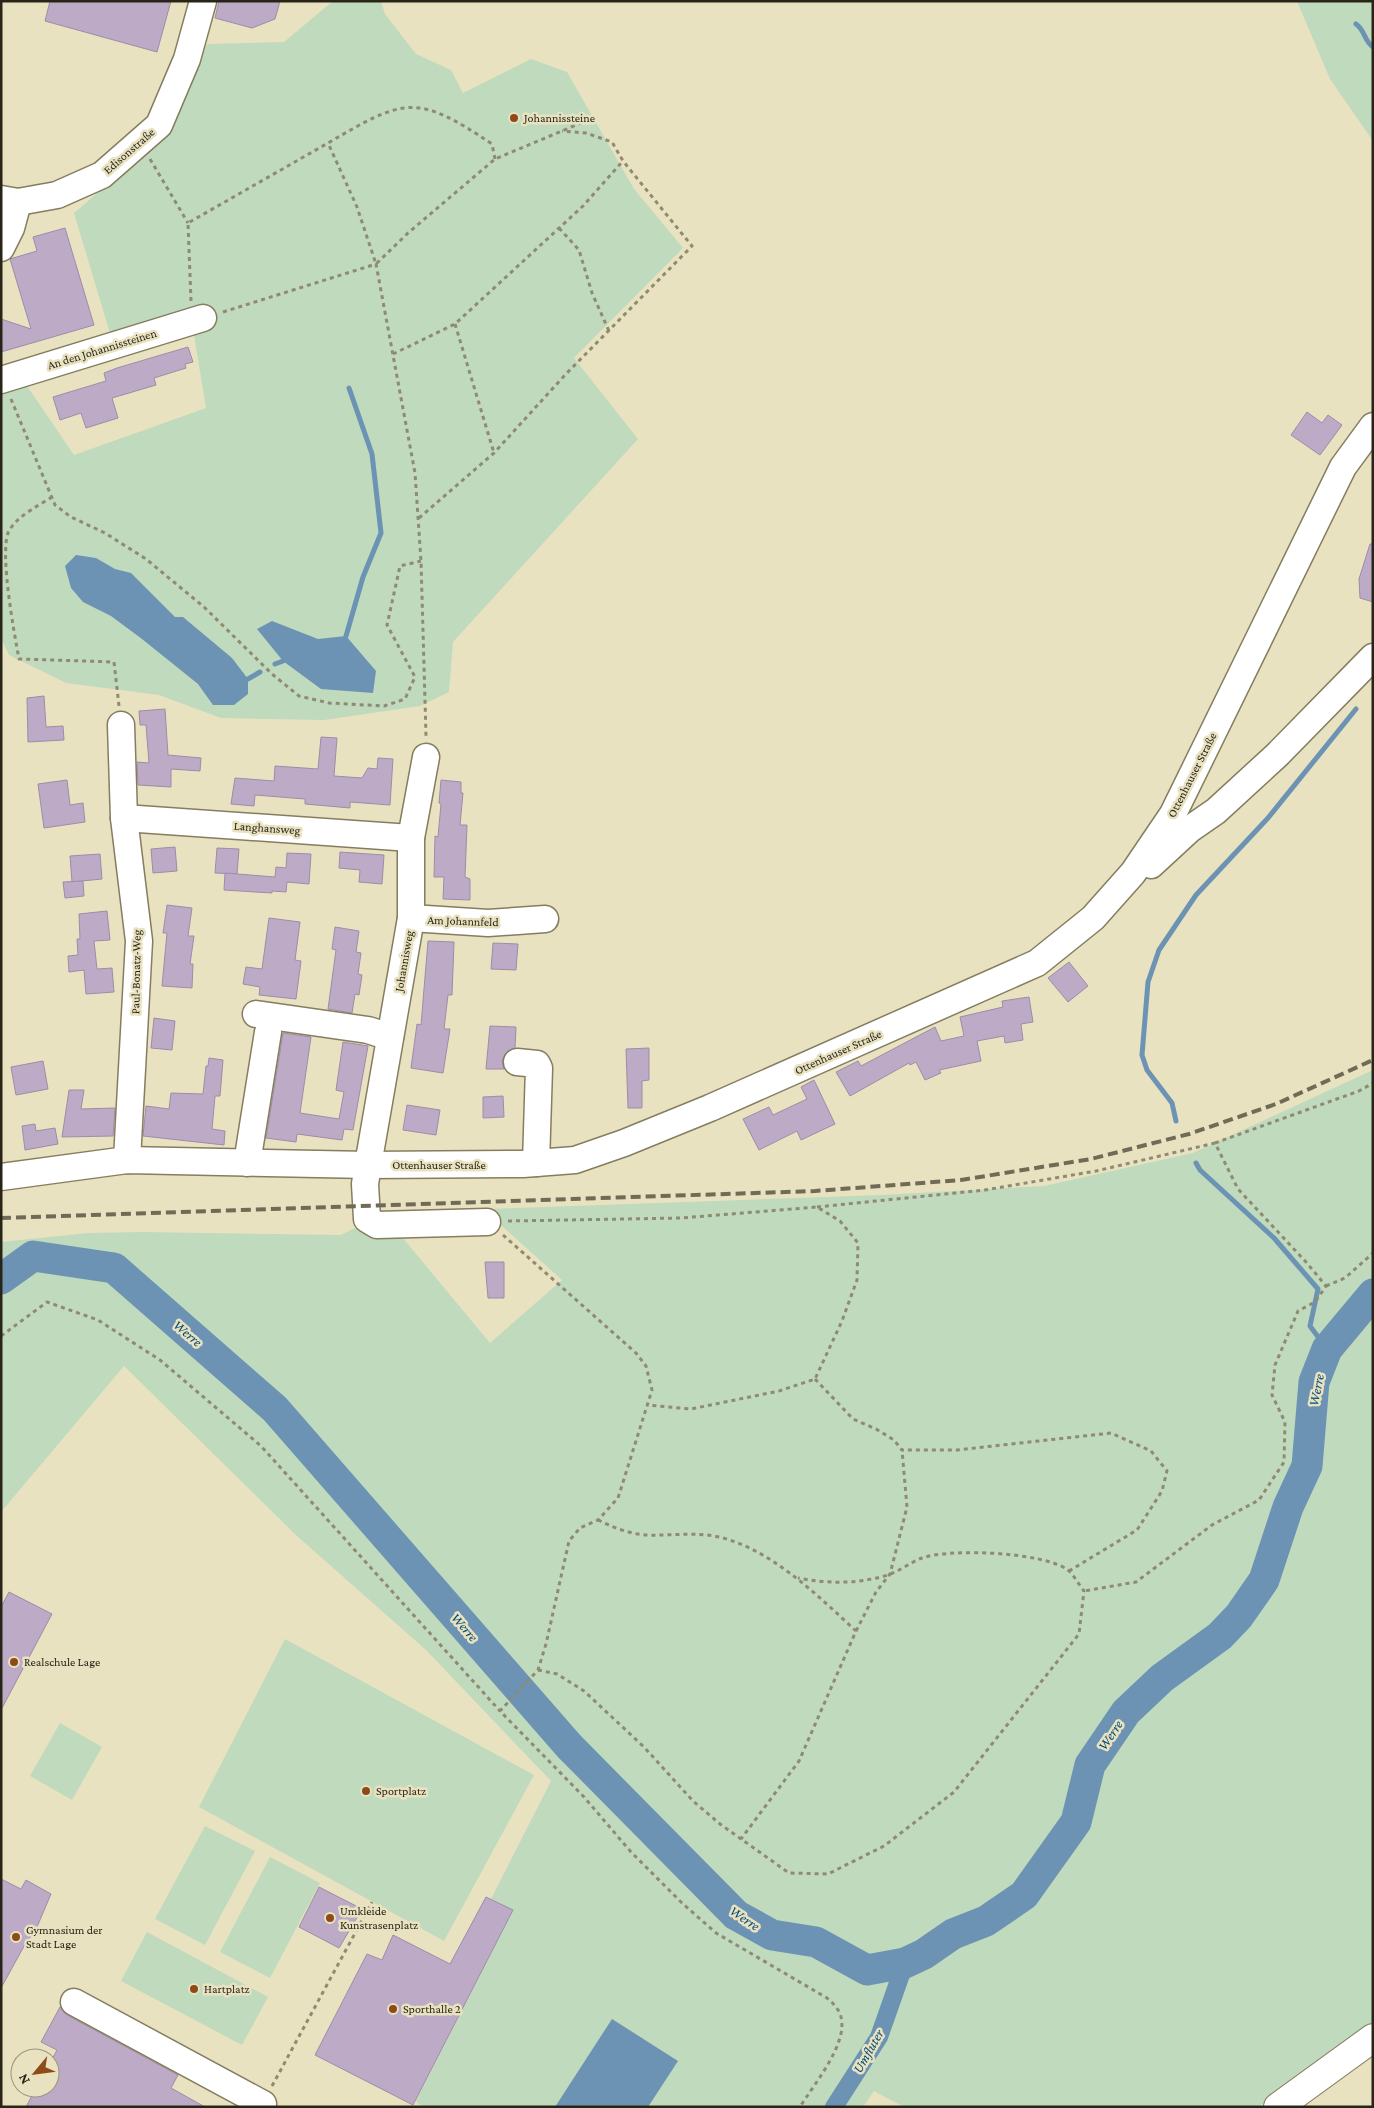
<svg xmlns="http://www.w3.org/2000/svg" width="1374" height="2108" viewBox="0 0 1374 2108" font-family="'Crimson Pro',serif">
<rect width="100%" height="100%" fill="#e9e2c0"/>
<!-- green -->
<g fill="#c0dabd">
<path d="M333 1H381L385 14 416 54 451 70 463 93 531 59 567 72 634 189 683 248 574 358 638 439 453 642 449 692 420 706 324 720 221 718 159 695 66 683 9 655 1 639V387L23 380 74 455 206 408 193 329 112 340 74 213 137 159 177 115 207 44 284 42Z"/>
<path d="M1297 1H1373V141L1330 79Z"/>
<path d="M1373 1070V2026L1258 2107H904L874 2091 863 2107H422L416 2101 513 1910 491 1899 551 1781 426 1650 297 1536 124 1366 1 1512V1242L88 1233 142 1232 341 1235 359 1226 397 1231 490 1343 562 1280 494 1219 379 1213 880 1195 1044 1186 1193 1153Z"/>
<path d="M285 1639 534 1775 444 1941 199 1807Z"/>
<path d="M60 1723 102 1747 72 1800 30 1776Z"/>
<path d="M205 1826 255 1851 205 1945 155 1919Z"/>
<path d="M270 1857 320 1883 270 1978 220 1952Z"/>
<path d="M147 1932 268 1997 242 2045 121 1981Z"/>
</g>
<!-- water -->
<g fill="#6c93b3">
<path d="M76 555 96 558 115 569 131 573 175 617H183L232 658 248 679V694L234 705H213L198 684 142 639 111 616 83 602 71 588 65 566Z"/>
<path d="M272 621 318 639 346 636 376 671 373 693 321 689 283 661 257 629Z"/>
<path d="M612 2019 678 2061 648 2107H555Z"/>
</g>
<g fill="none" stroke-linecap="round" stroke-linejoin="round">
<!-- stream -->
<g stroke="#6c93b3" stroke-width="5">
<path d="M1356 24C1365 30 1364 41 1373 47"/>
<path d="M346 636 363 577 381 533 372 454 349 388"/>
<path d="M275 664 283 661"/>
<path d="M248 679 260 672"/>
<path d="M1176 1121 1172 1103 1147 1070 1142 1055 1148 982 1159 950 1196 895 1268 818 1356 709"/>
<path d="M1196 1163 1200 1170 1274 1238 1318 1289 1310 1326 1327 1349"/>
</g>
<!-- canal -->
<path stroke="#6c93b3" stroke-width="18" d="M834 2107 879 2037 905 1963"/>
<!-- river -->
<path stroke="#6c93b3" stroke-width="31" d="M1 1279 33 1256 114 1268 275 1409 569 1746 736 1915 772 1935 816 1942 867 1970 905 1963 924 1954 953 1934 986 1921 1024 1895 1076 1822 1090 1765 1126 1712 1162 1678 1220 1636 1239 1616 1264 1580 1288 1507 1307 1466 1314 1382 1327 1349 1373 1294"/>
</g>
<!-- building -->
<g fill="#bcaac6" stroke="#9e8ca8">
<path d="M50 1H171L157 52 45 21Z"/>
<path d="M219 1H280L275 19 252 28 215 18Z"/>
<path d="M65 228 94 325 1 352V319L31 329 10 259 37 251 33 237Z"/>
<path d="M188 347 193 362 185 364 186 368 154 378 156 385 112 398 118 418 86 428 81 413 60 420 53 397 106 381 104 373 117 368Z"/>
<path d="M1307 412 1322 423 1328 415 1342 425 1320 455 1291 435Z"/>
<path d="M1370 544H1373V602L1360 598 1359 579Z"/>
<path d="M44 696 46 727 63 726 64 740 28 742 27 698Z"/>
<path d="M165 709 168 755 201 758 200 771 171 769V787L138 785 137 762 149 763 146 725H140L139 711Z"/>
<path d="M321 737 337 738 334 776 362 778 368 768 377 769 378 758 393 759 390 805 350 802V808L328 806 305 804V799L255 795 254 806 231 804 235 778 274 781 275 766 318 769Z"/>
<path d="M67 780 70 805 83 803 85 822 44 828 38 784Z"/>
<path d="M441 780 461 782V793H463L460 825H467L465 877 470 879V900L443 899 444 877H434L435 836 438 837 441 804 439 803Z"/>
<path d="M175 847 177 871 153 873 151 849Z"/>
<path d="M217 848 239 849 237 874 215 873Z"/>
<path d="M340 852 384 855 382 884 359 882 360 870 339 868Z"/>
<path d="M287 853 311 854 309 884 287 882 286 892 272 891V893L224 890 225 873 275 877 276 867 286 868Z"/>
<path d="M100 854 102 879 72 882 70 856Z"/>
<path d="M83 881 84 896 65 898 63 882Z"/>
<path d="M167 905 192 908 188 936H194L190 964H193L192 988 162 986 167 933H163Z"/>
<path d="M107 911 110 940 94 941 97 969 112 968 114 992 86 994 84 970 69 972 68 956 78 955 77 939H80L79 914Z"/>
<path d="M269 918 300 922 295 960 301 961 296 999 259 995 260 987 243 984 246 967 262 969Z"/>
<path d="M335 927 359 931 356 952 361 953 358 974 362 975 359 995 355 994 352 1013 328 1009 336 950 332 949Z"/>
<path d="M428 941 454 942 452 995H448L444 1029H450L443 1073 411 1068 417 1024 421 1025Z"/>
<path d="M493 943 518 944 516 970 491 969Z"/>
<path d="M1069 962 1088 986 1068 1002 1048 978Z"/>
<path d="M1029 997 1033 1022 1021 1024 1023 1040 1005 1043 1004 1036 977 1041 981 1061 939 1070 941 1073 925 1080 916 1062 910 1065 909 1063 850 1096 836 1072 858 1061 861 1066 935 1027 941 1041 964 1036 960 1017 1003 1007 1002 1001Z"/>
<path d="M154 1018 175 1021 172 1050 151 1048Z"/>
<path d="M490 1026 516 1027 515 1048 505 1054 502 1061 504 1069H486Z"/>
<path d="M283 1033 311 1037 300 1113 339 1119 344 1092 336 1090 343 1042 368 1046 353 1130 344 1129 342 1140 297 1134 296 1142 266 1138Z"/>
<path d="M649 1048V1080L642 1081V1108H628L626 1049Z"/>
<path d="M209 1058 223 1060 220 1096H215L212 1129 225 1131 224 1145 143 1136 146 1106 169 1109 171 1093 203 1094 206 1066H208Z"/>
<path d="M43 1061 48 1089 16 1095 11 1067Z"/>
<path d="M814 1080 835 1124 801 1140 797 1131 759 1150 743 1119 769 1107 773 1115 807 1099 801 1087Z"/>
<path d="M69 1090H84L81 1109 115 1108 113 1136 62 1137Z"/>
<path d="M503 1096 504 1117 483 1118V1097Z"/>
<path d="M407 1105 440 1110 436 1135 403 1130Z"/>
<path d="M35 1124 36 1131 55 1128 58 1144 25 1150 22 1126Z"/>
<path d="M485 1262H504V1298H488Z"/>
<path d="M9 1592 52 1614 1 1710V1607Z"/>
<path d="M1 1879 21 1889 26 1880 51 1894 37 1927 23 1948 1 1988Z"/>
<path d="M319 1887 362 1909 339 1948 299 1927Z"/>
<path d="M486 1897 513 1910 413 2105 315 2055 367 1954 382 1960 393 1935 450 1964Z"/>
<path d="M60 2007 67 2015 178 2075 171 2088 205 2107H26L36 2088H50V2063L57 2050 41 2042Z"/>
</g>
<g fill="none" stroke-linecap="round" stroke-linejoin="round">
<defs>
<g id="minor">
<path d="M1 199 18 202 57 195 102 175 159 125 187 59 203 1"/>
<path d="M1 248 11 228 18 202"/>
<path d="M1 380 203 318"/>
<path d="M121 725 124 818 139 941 127 1160"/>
<path d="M426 757 411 838V918L368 1165 365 1184 367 1219 377 1225 487 1222"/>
<path d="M124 818 411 838"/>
<path d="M1151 865 1190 829 1216 811 1277 755 1373 657"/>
<path d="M411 918 488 923 545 919"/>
<path d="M256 1014 368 1030 390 1037"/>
<path d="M517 1062 537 1064 539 1068 536 1163"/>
<path d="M247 1163 268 1032"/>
<path d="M1 1177 127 1160 368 1165 523 1164 575 1160 624 1143 710 1108 1037 963 1093 918 1133 873 1173 814 1343 467 1373 426"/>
<path d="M74 2002 263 2104 261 2107"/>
</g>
<path id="major" d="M1278 2107 1373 2038"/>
</defs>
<!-- minor casing -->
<use href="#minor" stroke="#847d5f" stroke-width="29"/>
<!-- major casing -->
<use href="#major" stroke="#847d5f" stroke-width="30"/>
<!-- path -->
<g stroke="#8f8a72" stroke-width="3" stroke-dasharray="4 4" stroke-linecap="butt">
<path d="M150 159 188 223"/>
<path d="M495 159 492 144C416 93 405 98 328 143L357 207 376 264 408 233 495 159 581 123"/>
<path d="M559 228 579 250 592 293 609 331"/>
<path d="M191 301 188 223 328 143"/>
<path d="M223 312 376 264 415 473 421 561 426 736"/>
<path d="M455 324 494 453"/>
<path d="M393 354 455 324 583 206 623 161"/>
<path d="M11 399 55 505 71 517 105 533 146 559 204 607 272 674 299 696 329 703 384 706 405 699 415 677 387 625 400 566 421 561"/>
<path d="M52 497C38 506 15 517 8 533 0 556 14 632 19 659L114 662 119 706"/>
<path d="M419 518 494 453 565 375 692 246 623 161 612 142 586 133 562 131"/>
<path d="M1215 1143 1359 1091 1373 1083"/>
<path d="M817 1207 985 1190 1096 1171 1215 1143 1238 1189 1306 1262 1326 1286 1315 1302 1298 1311 1275 1365 1272 1395 1285 1422 1284 1462 1259 1500 1212 1525 1136 1582 1084 1591"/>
<path d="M508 1221 681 1218 817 1207 840 1221 858 1243 857 1280 842 1321 815 1379 779 1391 691 1409 647 1405"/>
<path d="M503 1235 636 1353 646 1366 652 1390 618 1498 598 1520 580 1528 569 1541 546 1644 538 1670 500 1711 584 1797 631 1852 682 1903 716 1933 827 1998C833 2003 839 2009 841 2017 848 2044 814 2084 800 2107"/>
<path d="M1326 1286 1345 1278 1373 1253"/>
<path d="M1 1336 47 1302 98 1320 160 1360 261 1446 500 1711"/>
<path d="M815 1379 853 1419 876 1429 894 1440 902 1450H957L1111 1433 1151 1451 1167 1471 1162 1491 1137 1530 1069 1571"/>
<path d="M598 1520C612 1527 630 1534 646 1535 669 1536 691 1532 714 1536 768 1546 817 1595 856 1631L799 1761 741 1839"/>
<path d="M856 1631 876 1592 890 1574 907 1507 902 1450"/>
<path d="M538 1670 557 1674 584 1691 644 1747 693 1801 720 1824 789 1873 828 1874 884 1846 954 1792 1079 1634 1084 1591C1079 1585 1074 1575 1068 1570 1044 1552 950 1548 922 1558 911 1562 900 1571 888 1575 858 1584 829 1584 798 1578"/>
<path d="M272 2086 372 1902"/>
</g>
<!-- minor -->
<use href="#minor" stroke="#fff" stroke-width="26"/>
<!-- major -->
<use href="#major" stroke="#fff" stroke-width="28"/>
<!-- rail -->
<path stroke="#706b56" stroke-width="4" stroke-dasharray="10 5" stroke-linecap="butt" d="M1 1218 815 1191 961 1180 1091 1159 1189 1134 1276 1104 1373 1060"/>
</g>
<!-- markers -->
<g fill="#8d4b18" stroke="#e9e2c0" stroke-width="2">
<circle cx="514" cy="118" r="5"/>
<circle cx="14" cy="1662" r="5"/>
<circle cx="366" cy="1791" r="5"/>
<circle cx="330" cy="1918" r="5"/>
<circle cx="16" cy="1937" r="5"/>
<circle cx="194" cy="1989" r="5"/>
<circle cx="393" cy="2009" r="5"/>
</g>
<g text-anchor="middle" stroke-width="5" stroke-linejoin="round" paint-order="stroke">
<!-- poi labels -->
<g font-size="12" fill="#282518" stroke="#e9e2c0" text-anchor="start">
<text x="524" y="122">Johannissteine</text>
<text x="24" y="1666">Realschule Lage</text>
<text x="376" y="1795">Sportplatz</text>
<text x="340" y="1915">Umkleide<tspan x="340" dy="14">Kunstrasenplatz</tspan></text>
<text x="26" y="1934">Gymnasium der<tspan x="26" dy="14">Stadt Lage</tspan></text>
<text x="204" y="1993">Hartplatz</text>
<text x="403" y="2013">Sporthalle 2</text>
</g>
<!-- street labels -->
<g font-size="12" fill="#282518" stroke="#e9e2c0">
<text transform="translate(129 151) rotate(-41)" y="4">Edisonstraße</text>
<text transform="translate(102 349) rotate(-17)" y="4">An den Johannissteinen</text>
<text transform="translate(1192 775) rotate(-63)" y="4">Ottenhauser Straße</text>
<text transform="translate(267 828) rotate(4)" y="4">Langhansweg</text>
<text transform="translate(463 921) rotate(2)" y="4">Am Johannfeld</text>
<text transform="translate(404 961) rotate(-80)" y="4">Johannisweg</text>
<text transform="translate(136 972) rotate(-89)" y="4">Paul-Bonatz-Weg</text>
<text transform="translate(838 1052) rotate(-24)" y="4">Ottenhauser Straße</text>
<text x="439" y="1169">Ottenhauser Straße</text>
</g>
<!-- water labels -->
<g font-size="14" font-style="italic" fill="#034a75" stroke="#e9e2c0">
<text transform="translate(188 1333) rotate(41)" y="5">Werre</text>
<text transform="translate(1316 1390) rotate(-79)" y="5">Werre</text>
<text transform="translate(465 1627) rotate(49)" y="5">Werre</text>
<text transform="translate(1110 1735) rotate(-56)" y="5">Werre</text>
<text transform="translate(745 1918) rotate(34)" y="5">Werre</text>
<text transform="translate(868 2051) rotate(-60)" y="5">Umfluter</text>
</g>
</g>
<!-- border -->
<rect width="1374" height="2108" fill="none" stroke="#282518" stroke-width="5"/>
<!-- north arrow -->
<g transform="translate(35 2073) rotate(241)"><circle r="24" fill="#e9e2c0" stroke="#9c967d"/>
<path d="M0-4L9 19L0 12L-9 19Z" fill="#8d4b18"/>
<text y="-8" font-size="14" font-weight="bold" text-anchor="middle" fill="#282518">N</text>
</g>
</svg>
